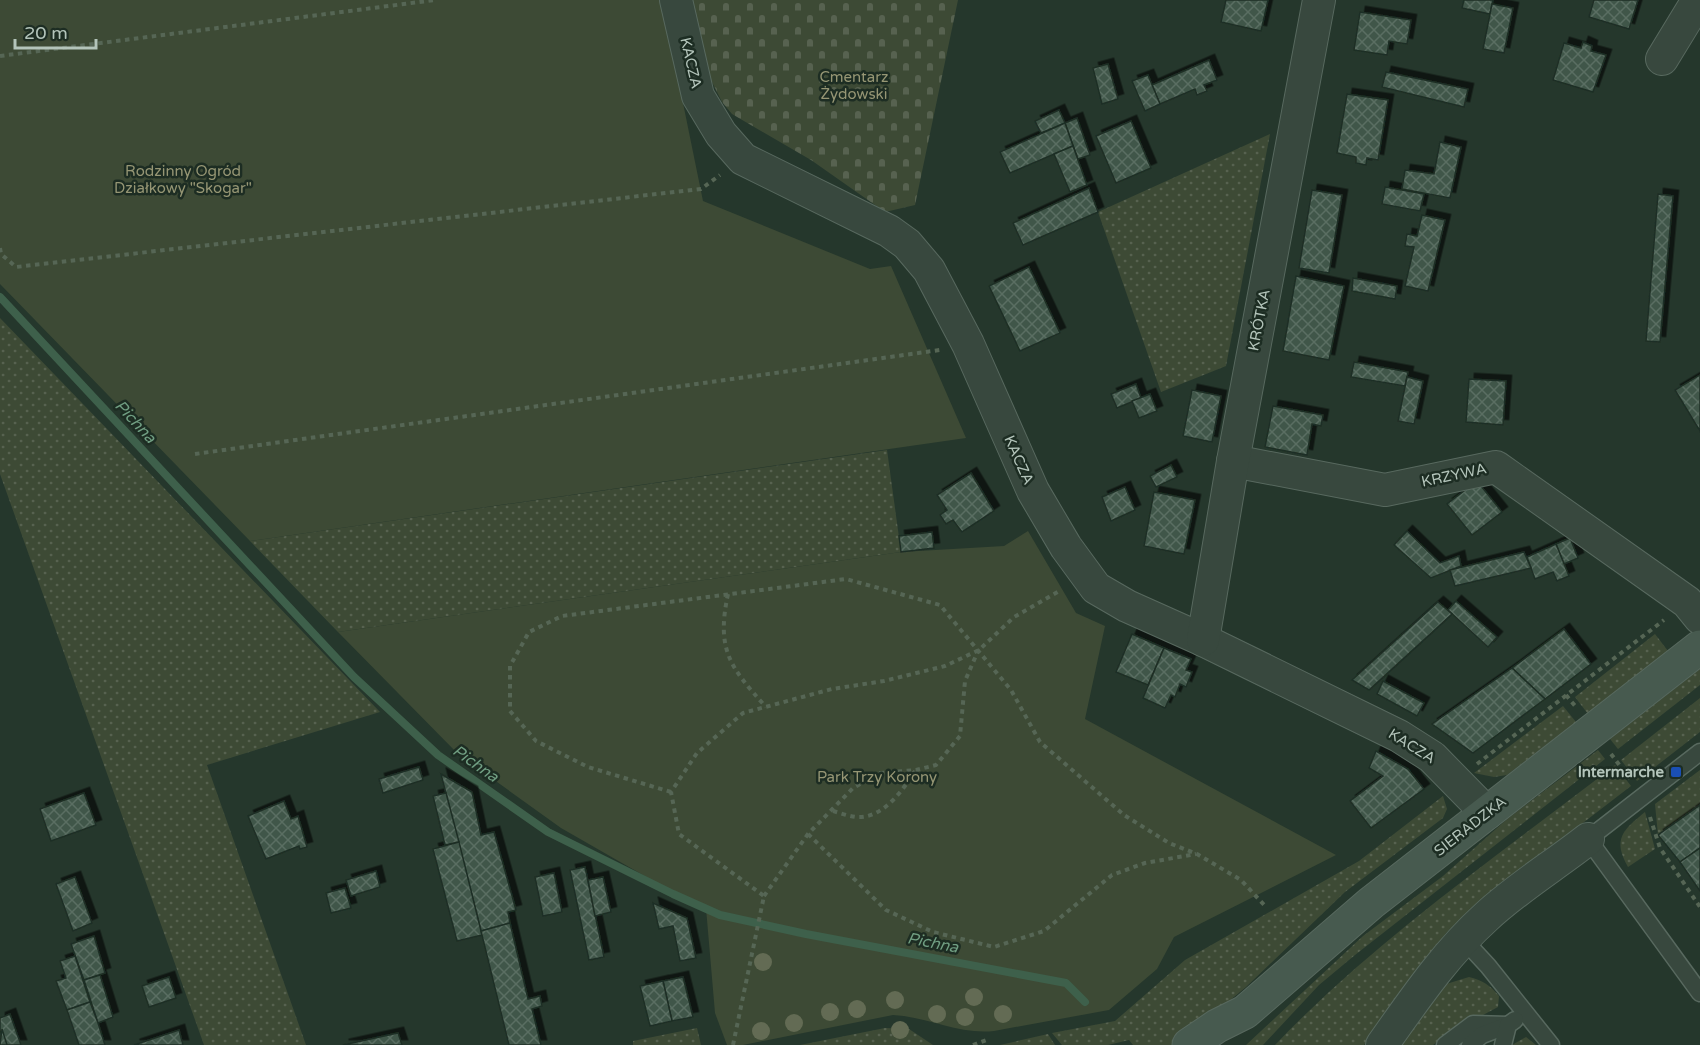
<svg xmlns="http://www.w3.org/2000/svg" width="1700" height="1045" viewBox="0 0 1700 1045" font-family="'Varela Round',sans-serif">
<defs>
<pattern id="grass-dots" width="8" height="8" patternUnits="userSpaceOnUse" patternTransform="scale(1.5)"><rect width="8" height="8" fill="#3d4a35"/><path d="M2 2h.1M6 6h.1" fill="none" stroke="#576250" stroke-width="1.8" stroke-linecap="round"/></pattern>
<pattern id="cemetery-stones" width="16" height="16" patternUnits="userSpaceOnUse" patternTransform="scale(1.5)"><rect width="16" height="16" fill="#3d4a35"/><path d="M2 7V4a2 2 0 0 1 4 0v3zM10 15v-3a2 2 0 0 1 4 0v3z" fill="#576250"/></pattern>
<pattern id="building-cross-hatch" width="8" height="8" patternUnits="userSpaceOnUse" patternTransform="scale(1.5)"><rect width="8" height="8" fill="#41574a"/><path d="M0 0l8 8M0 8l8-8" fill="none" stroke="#5a6e62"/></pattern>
<filter id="shadow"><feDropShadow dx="5.5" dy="-5.5" stdDeviation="0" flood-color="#0009"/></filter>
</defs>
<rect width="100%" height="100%" fill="#25372c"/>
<!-- grass -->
<g fill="url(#grass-dots)">
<path d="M1270 134 1226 366 1161 392 1098 212Z"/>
<path d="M0 318 380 712 207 765 306 1045H204L0 474Z"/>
<path d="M887 450 901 552 338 632 250 541Z"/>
<path d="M1655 634 1668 651 1588 714 1575 697Z"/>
<path d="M1700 669V685L1618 749 1610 739Z"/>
<path d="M1700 698V732L1637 781 1621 760Z"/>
<path d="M1563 706 1576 722 1507 775 1494 777 1474 773Z"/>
<path d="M1598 750 1605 759 1355 955 1319 985 1263 1045H1246L1363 936 1443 876 1506 820Z"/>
<path d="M1615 765 1631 786 1476 905 1446 933 1364 1045H1275C1376 939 1499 855 1615 765Z"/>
<path d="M1700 770V805L1658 835 1655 804Z"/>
<path d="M1443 796 1447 809 1443 818 1345 892 1246 987 1198 1027 1172 1045H1133L1129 1040 1108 1045H1062L1052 1033 1115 1021 1185 960 1359 861Z"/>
<path d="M1645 812 1655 849 1628 867C1612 839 1623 830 1645 812Z"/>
<path d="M1469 977C1482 980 1490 985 1499 996L1498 1007 1483 1015 1467 1019 1433 1045H1399L1443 985Z"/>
<path d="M697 1028 701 1045H633V1041Z"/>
<path d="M885 1028 909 1029 933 1045H800Z"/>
<path d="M1048 1034 1055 1045H1000Z"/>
<path d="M1526 1037 1536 1045H1512Z"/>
</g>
<!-- cemetery -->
<path fill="url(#cemetery-stones)" d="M693 0H958L915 205 885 212 811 160 732 114 722 102 707 72Z"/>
<!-- green -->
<g fill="#3d4a35">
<path d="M0 0H662L703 201 870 269 891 266 966 438 250 541 0 284Z"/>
<path d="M1028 531 1076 613 1105 626 1085 719 1336 855 1174 937 1157 969 1109 1010 994 1031C960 1035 928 1017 893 1015L743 1045H727L715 1013 706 908 690 902 561 828 458 754 338 632 901 552 1004 546Z"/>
</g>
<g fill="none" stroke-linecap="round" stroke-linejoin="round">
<!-- stream -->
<path stroke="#3e604b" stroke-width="8" d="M0 297 354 677 438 755 548 832 673 894 720 915 806 934 1066 983 1085 1002"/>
</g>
<!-- building -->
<g fill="url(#building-cross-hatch)" stroke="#1f2f25" stroke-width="1.5" filter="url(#shadow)">
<path d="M1226 0H1268L1261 31 1221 22Z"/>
<path d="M1464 0H1493L1490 14 1462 8Z"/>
<path d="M1594 0H1638L1629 29 1589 17Z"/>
<path d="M1492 4 1513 8 1504 53 1483 49Z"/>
<path d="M1360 12 1411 20 1407 44 1389 41 1387 55 1354 50Z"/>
<path d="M1583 42 1592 46 1591 51 1606 55 1593 92 1553 80 1564 43 1581 48Z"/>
<path d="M1209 60 1217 80 1204 85 1207 91 1197 95 1195 89 1160 104 1152 85Z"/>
<path d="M1108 64 1118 99 1102 104 1093 68Z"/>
<path d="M1386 72 1468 89 1464 107 1382 87Z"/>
<path d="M1148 75 1160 104 1145 111 1132 81Z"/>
<path d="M1347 94 1388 100 1378 160 1367 158 1366 165 1356 163V157L1337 153Z"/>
<path d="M1059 110 1065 123 1041 133 1035 121Z"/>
<path d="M1077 118 1090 155 1078 159 1065 123Z"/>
<path d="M1131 121 1151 168 1116 183 1096 136Z"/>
<path d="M1065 123 1073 146 1010 173 1000 152Z"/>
<path d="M1440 142 1461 147 1450 198 1402 189 1405 170 1434 174Z"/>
<path d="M1073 146 1087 185 1070 192 1054 154Z"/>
<path d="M1385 187 1424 194 1420 211 1382 204Z"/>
<path d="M1089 188 1098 212 1023 245 1013 223Z"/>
<path d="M1312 190 1342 195 1329 273 1299 268Z"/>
<path d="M1658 194 1673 196 1660 342 1646 341Z"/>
<path d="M1422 215 1445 220 1428 291 1405 286 1414 247 1405 246 1407 234 1417 236Z"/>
<path d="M1029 267 1060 333 1020 351 989 286Z"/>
<path d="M1296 276 1344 286 1329 360 1283 351Z"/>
<path d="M1353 278 1397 286 1395 299 1352 291Z"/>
<path d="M1354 362 1408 372 1405 386 1351 377Z"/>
<path d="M1700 375V431L1675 390Z"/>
<path d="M1407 377 1423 381 1414 424 1398 421Z"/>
<path d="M1469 379 1506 381 1503 425 1466 422Z"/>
<path d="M1136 384 1141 398 1117 408 1111 394Z"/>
<path d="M1192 390 1221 396 1212 442 1183 436Z"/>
<path d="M1150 394 1157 411 1139 418 1132 401Z"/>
<path d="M1273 406 1323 415 1321 426 1312 424 1307 455 1265 447Z"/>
<path d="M1171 465 1177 477 1156 487 1150 476Z"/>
<path d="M971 473 994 511 962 532 953 520 946 524 940 515 947 510 937 495Z"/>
<path d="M1477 481 1502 512 1472 535 1447 504Z"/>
<path d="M1125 487 1135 510 1111 521 1102 497Z"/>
<path d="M1154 492 1195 500 1184 554 1144 546Z"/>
<path d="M1407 531 1440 563 1459 556 1461 566 1431 578 1394 545Z"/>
<path d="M932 532 934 548 901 552 899 536Z"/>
<path d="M1570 538 1578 558 1564 564 1556 544Z"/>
<path d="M1556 544 1569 576 1557 581 1553 572 1535 579 1527 557Z"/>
<path d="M1524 552 1531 568 1455 586 1450 570Z"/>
<path d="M1456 601 1497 637 1488 647 1448 610Z"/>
<path d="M1438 602 1452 614 1369 690 1352 680Z"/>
<path d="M1564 629 1591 664 1545 699 1512 668Z"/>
<path d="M1132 634 1164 648 1148 685 1116 672Z"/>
<path d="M1164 648 1191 659 1186 670 1192 672 1186 687 1180 684 1175 697 1171 695 1165 708 1143 698Z"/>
<path d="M1512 668 1545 699 1473 753 1432 724Z"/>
<path d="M1383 681 1424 703 1417 716 1377 694Z"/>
<path d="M1376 751 1408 769 1424 789 1371 828 1350 801 1383 776 1369 768Z"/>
<path d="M419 767 423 780 383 793 379 779Z"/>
<path d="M441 774 472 792 481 835 494 832 516 910 508 912 510 923 481 931Z"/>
<path d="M84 793 96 825 51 841 40 809Z"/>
<path d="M446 793 459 842 445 845 433 796Z"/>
<path d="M284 801 291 819 298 816 307 847 300 849 299 846 266 859 248 816Z"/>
<path d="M1700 805V848L1680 862 1658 835Z"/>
<path d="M459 842 482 935 457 941 433 849Z"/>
<path d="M1700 848V891L1680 862Z"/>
<path d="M585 867 604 957 589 960 570 870Z"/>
<path d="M376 871 380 887 351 896 346 880Z"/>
<path d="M554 873 562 912 543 916 535 877Z"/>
<path d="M75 877 92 923 73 931 56 884Z"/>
<path d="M603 877 611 912 595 916 588 880Z"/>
<path d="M345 888 351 908 331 913 326 893Z"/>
<path d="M653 903 687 918 696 958 680 961 673 926 659 929Z"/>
<path d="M510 923 528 999 540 996 542 1006 532 1009 541 1045H509L481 931Z"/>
<path d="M94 936 105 973 84 980 71 944Z"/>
<path d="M75 956 90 1002 67 1010 56 981 66 978 60 961Z"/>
<path d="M100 975 113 1017 98 1023 84 980Z"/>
<path d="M169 977 176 998 149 1007 142 986Z"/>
<path d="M683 977 693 1017 672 1021 663 981Z"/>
<path d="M663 981 672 1021 650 1026 640 986Z"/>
<path d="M90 1002 98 1023 105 1045H79L67 1010Z"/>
<path d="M10 1014 21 1045H7L0 1030V1018Z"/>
<path d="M2 1029 7 1045H0Z"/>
<path d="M179 1030 183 1045H134Z"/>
<path d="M398 1033 402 1045H343Z"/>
</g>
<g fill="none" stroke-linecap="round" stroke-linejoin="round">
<defs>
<g id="service">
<path d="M1700 752 1588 839 1700 993"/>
<path d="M1463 939 1488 966 1551 1045"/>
<path d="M1445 1045 1473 1024 1508 1025"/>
<path d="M1470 1045 1482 1035 1503 1027"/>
<path d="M1503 1045 1508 1025 1515 1020"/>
</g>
<g id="minor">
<path d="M676 0 698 96 721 134 743 159 889 231 907 244 929 270 968 344 1033 491 1066 547 1096 588 1127 606 1203 640 1399 736 1432 757 1487 813"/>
<path d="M1662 59 1698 0"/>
<path d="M1233 461 1385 490 1496 467 1687 602 1700 618"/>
<path d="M1203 640 1233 461 1319 0"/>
<path d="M1382 1045C1414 1000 1445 954 1486 917 1517 888 1555 865 1588 839"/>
</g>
<path id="secondary" d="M1189 1045 1217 1026 1245 1012 1371 903 1700 647"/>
</defs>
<!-- service casing -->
<use href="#service" stroke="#58695f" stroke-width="19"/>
<!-- minor casing -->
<use href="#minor" stroke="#58695f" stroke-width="34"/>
<!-- secondary casing -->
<use href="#secondary" stroke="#58695f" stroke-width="35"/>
<!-- path -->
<g stroke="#566655" stroke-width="4" stroke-dasharray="4.5 4.5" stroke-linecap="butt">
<path d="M0 56 435 0"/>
<path d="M0 248 1 254 16 267 701 189 720 175"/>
<path d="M195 454 940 350"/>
<path d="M728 594C716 650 730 667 766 707"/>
<path d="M1566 695 1576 707"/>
<path d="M1611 754 1630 779"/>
<path d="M1477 764 1664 620"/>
<path d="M671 792 588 767 536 741 510 711V666L529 632 562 616 846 579 940 605 1011 690 1040 742 1124 815 1169 843 1197 854 1241 880 1266 907"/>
<path d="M833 811C840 813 848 816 856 817 883 819 903 790 915 771"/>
<path d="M1650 817 1660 848 1700 907"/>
<path d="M808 834 886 910 933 932 994 947 1044 931 1112 875 1145 863 1196 854"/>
<path d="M764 896 808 834 853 788 880 773 916 770 936 765 960 736 965 681 978 651"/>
<path d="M733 1045 764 896 679 834 671 792 697 753 743 713 832 689 884 681 945 666 979 650 1014 617 1061 590"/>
<path d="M973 1045 989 1039"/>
</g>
<!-- service -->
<use href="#service" stroke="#38483e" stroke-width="16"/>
<!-- minor -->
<use href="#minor" stroke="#38483e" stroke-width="32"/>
<!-- secondary -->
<use href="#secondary" stroke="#475a4f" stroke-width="33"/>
</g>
<!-- trees -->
<g fill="#636b54">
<circle cx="763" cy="962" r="9"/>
<circle cx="974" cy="997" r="9"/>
<circle cx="895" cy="1000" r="9"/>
<circle cx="857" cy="1009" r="9"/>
<circle cx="830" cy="1012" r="9"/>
<circle cx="937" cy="1014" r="9"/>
<circle cx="1003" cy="1014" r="9"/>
<circle cx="965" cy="1017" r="9"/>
<circle cx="794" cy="1023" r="9"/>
<circle cx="900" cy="1030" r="9"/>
<circle cx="761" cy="1031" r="9"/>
</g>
<!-- markers -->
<rect fill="#1a4fb4" stroke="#1d2d23" stroke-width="2" x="1670" y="766" width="12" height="12" rx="3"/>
<g text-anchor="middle" stroke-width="5" stroke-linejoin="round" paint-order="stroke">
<!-- street labels -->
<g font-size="15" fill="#b3c4ba" stroke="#1d2d23">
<text transform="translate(691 63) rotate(77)" y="5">KACZA</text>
<text transform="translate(1259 320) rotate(-79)" y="5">KRÓTKA</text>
<text transform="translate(1019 460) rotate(66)" y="5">KACZA</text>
<text transform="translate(1454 475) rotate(-12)" y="5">KRZYWA</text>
<text transform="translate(1412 746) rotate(32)" y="5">KACZA</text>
<text transform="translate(1470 826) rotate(-38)" y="5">SIERADZKA</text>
</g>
<!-- park labels -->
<g font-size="15" fill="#969674" stroke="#1d2d23">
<text x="854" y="82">Cmentarz<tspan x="854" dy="17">Żydowski</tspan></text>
<text x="183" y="176">Rodzinny Ogród<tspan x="183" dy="17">Działkowy "Skogar"</tspan></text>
<text x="877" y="782">Park Trzy Korony</text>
</g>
<!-- poi labels -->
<g font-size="15" font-weight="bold" fill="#b3c4ba" stroke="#1d2d23" text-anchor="end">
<text x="1664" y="777">Intermarche</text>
</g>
<!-- water labels -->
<g font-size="16" font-style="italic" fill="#709e82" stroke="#1d2d23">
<text transform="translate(136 421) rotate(47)" y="6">Pichna</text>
<text transform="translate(476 763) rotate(35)" y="6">Pichna</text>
<text transform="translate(933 942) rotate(11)" y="6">Pichna</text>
</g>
</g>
<!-- scale -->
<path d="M15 39v9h81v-9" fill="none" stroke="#b3c4ba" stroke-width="3"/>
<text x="24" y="39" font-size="18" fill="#b3c4ba" stroke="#1d2d23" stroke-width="4.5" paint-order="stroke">20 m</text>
</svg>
